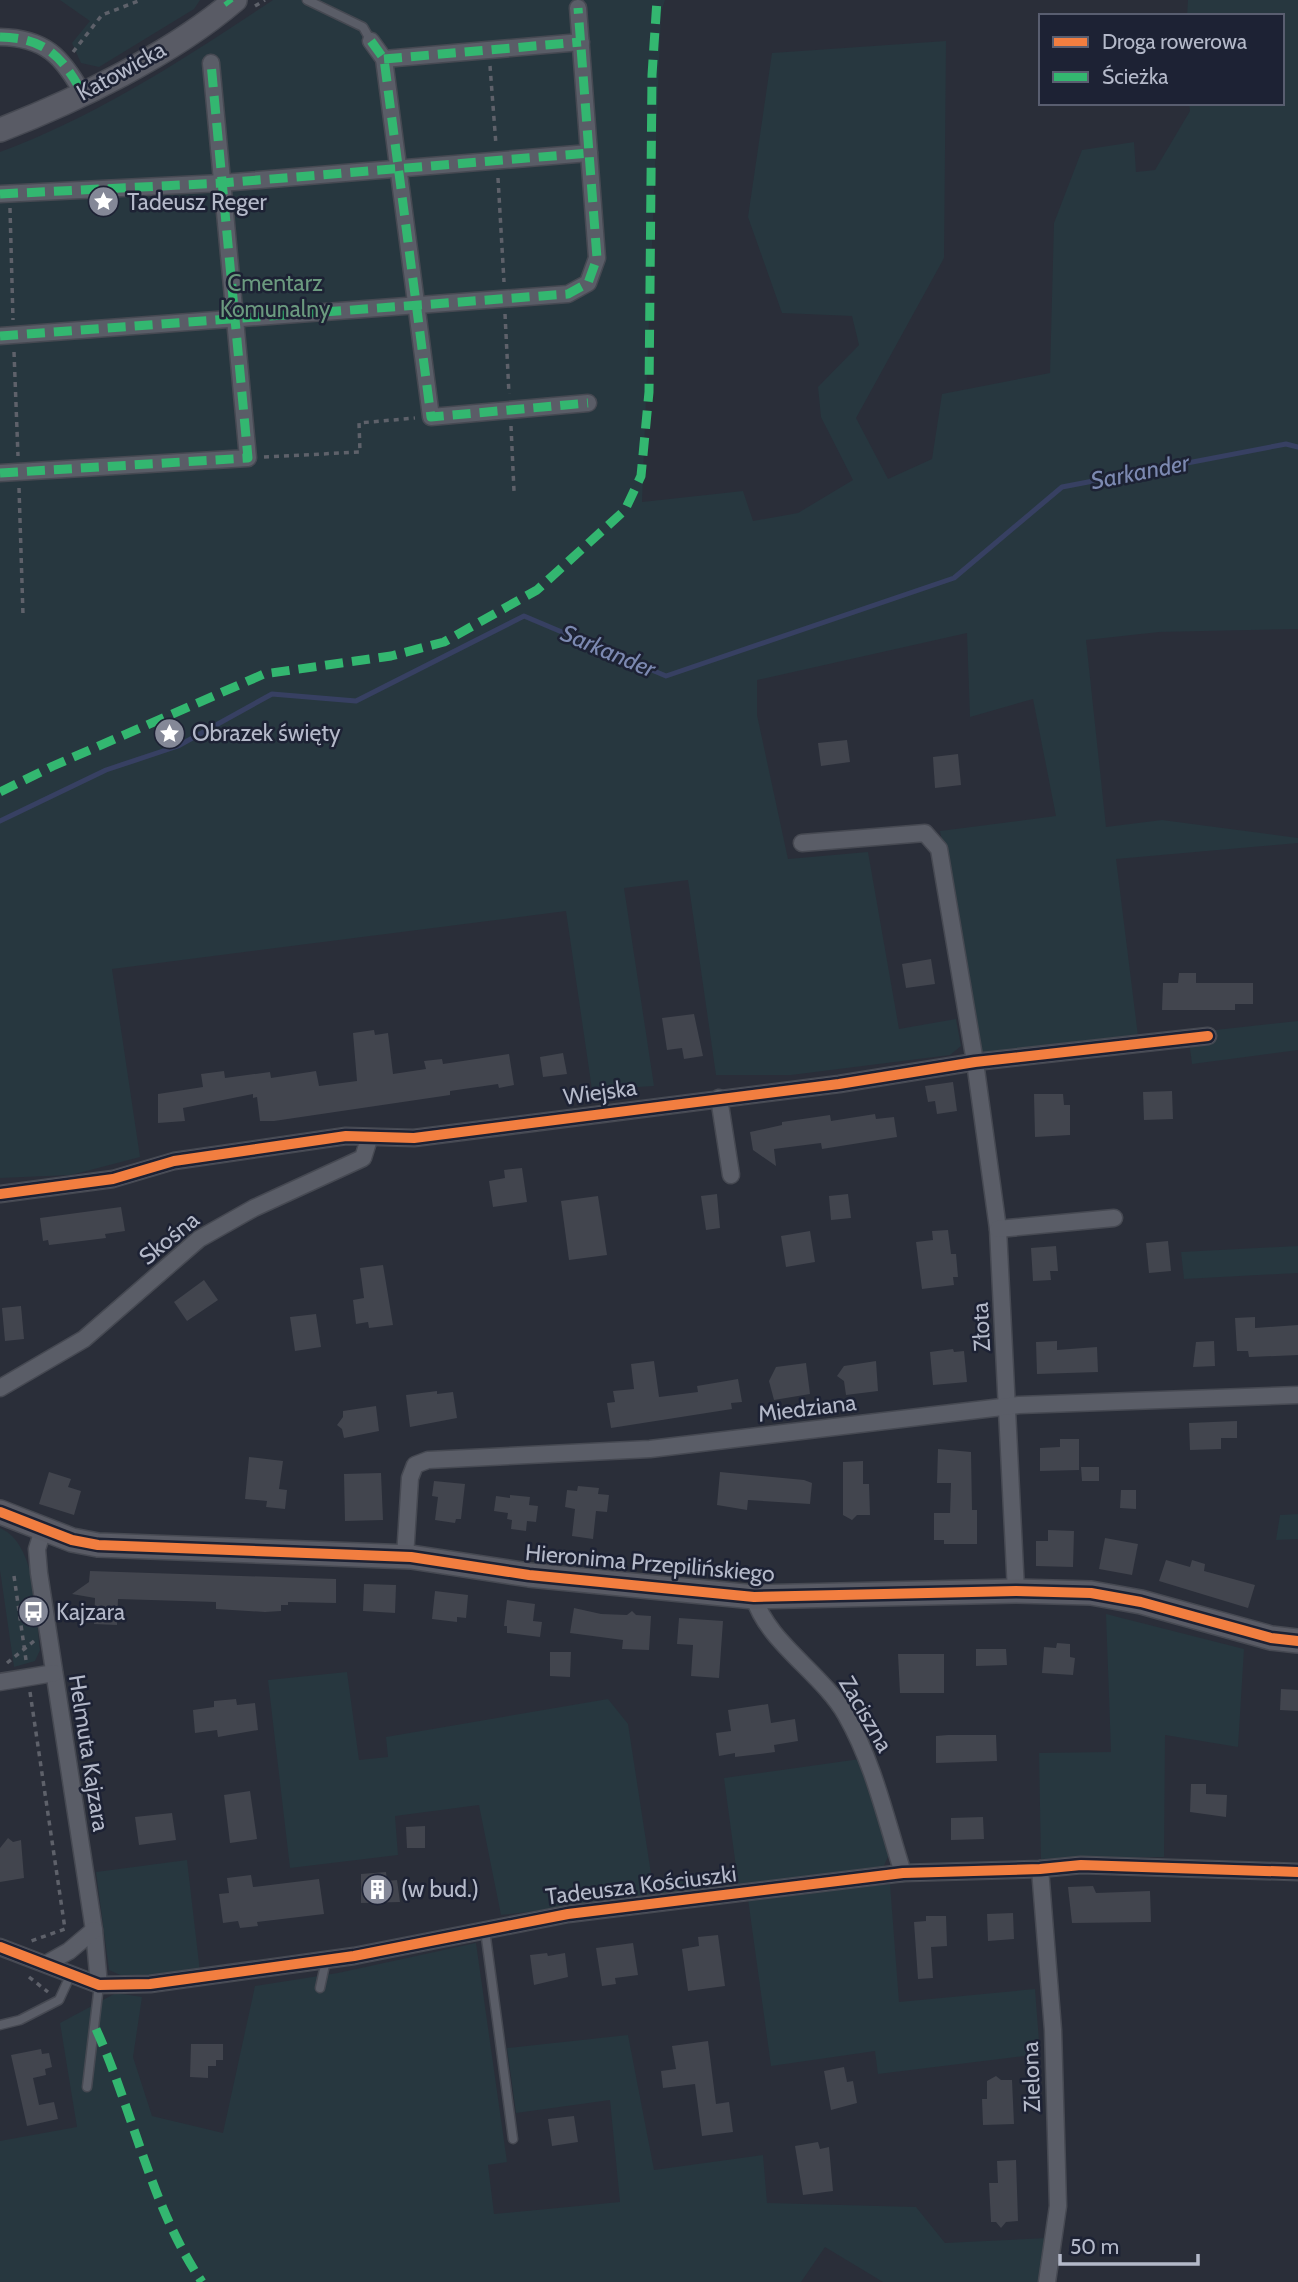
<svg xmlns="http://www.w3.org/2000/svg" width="1298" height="2282" viewBox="0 0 1298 2282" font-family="Cabin,sans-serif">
<rect width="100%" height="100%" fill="#2a2e39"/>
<!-- green -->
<g fill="#27373f">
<path d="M60 0H200L194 9 99 67 81 63 72 43 90 21Z"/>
<path d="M273 0H665L661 13 642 502 743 491 753 521 798 513 853 480 821 417 818 387 859 345 852 316 782 313 748 217 772 53 946 41 944 258 856 418 888 479 932 459 942 394 1050 373 1054 223 1082 150 1134 142 1136 172 1155 170 1190 111 1189 103H1282V16H1187L1188 0H1298V629L1159 632 1086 640 1106 827 1162 820 1298 838V843L1116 859 1138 1036 982 1056 940 831 1056 816 1033 699 970 717 967 633 757 680V715L788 859 868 852 899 1029 956 1019 961 1046 950 1055 791 1075H716L688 880 624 888 654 1086 592 1090 566 911 112 969 140 1157 71 1175 0 1178V152C98 116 187 57 273 0Z"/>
<path d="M1298 1021V1050L1192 1064 1188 1033Z"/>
<path d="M1298 1246V1273L1184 1279 1181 1252Z"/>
<path d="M1298 1514V1539L1276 1540 1280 1515Z"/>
<path d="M0 1528C37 1544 36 1614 40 1650L35 1661 14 1667 0 1570Z"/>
<path d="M1106 1614 1244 1649 1238 1747 1165 1735 1164 1857 1041 1859 1039 1753 1111 1752Z"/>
<path d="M347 1672 359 1760 388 1757 386 1737 608 1699 628 1724 652 1880 736 1867 724 1778 860 1759 891 1850 882 1870 501 1915 479 1805 395 1816 398 1855 290 1868 268 1680Z"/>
<path d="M187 1860 200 1972 127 1978 109 1970 96 1872Z"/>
<path d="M890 1884 899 2002 1035 1989 1040 2054 878 2074 875 2051 771 2066 748 1899Z"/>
<path d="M476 1943 507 2162 488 2165 494 2214 620 2202 610 2100 516 2113 507 2048 628 2035 654 2170 763 2155 767 2203 916 2207 945 2243 1048 2238 1040 2282H883L825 2247 801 2282H0V2141L77 2127 60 2023 116 1993 142 1997 133 2057 152 2116 223 2133 255 1986 338 1973Z"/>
</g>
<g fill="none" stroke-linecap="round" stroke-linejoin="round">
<!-- stream -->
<path stroke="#374062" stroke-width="5" d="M0 821 106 770 178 746 272 694 356 701 524 616 666 676 954 578 1062 487 1286 444 1298 447"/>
</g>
<!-- building -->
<g fill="#42454e">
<path d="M847 740 850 762 821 766 818 743Z"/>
<path d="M958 754 961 785 935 788 933 757Z"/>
<path d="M931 959 935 984 906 988 902 964Z"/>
<path d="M1179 973H1196V983H1253V1004H1235V1010H1162L1163 983H1178Z"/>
<path d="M694 1014 703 1056 684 1059 682 1048 667 1050 662 1018Z"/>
<path d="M374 1030 375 1035 388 1033 393 1074 426 1069 424 1061 442 1059 443 1064 509 1054 514 1085 499 1088 498 1084 450 1091V1095L274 1121H260L257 1097 253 1098V1094L183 1108 185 1121 158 1123V1094L203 1087 201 1074 224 1071 225 1078 270 1072 271 1078 316 1071 319 1086 357 1081 353 1033Z"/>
<path d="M563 1053 567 1074 543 1077 540 1057Z"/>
<path d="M953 1082 957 1111 937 1114 935 1101 928 1102 925 1086Z"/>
<path d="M1172 1091 1173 1119 1144 1120 1143 1092Z"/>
<path d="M1034 1094H1063L1064 1105H1070V1135L1035 1137Z"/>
<path d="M875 1114 876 1119 894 1117 897 1137 822 1149 821 1143 774 1149 776 1166 753 1150 750 1132 782 1125V1122L830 1115 831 1121Z"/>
<path d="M522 1168 527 1202 493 1207 489 1181 505 1178 504 1170Z"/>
<path d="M717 1194 720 1228 706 1230 701 1196Z"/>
<path d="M848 1194 851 1218 831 1220 829 1196Z"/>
<path d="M598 1196 607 1255 569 1260 561 1201Z"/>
<path d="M121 1207 125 1231 105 1234 106 1238 74 1242 49 1245 48 1240 43 1241 40 1218Z"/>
<path d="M948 1230 951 1254H956L958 1277H953L954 1285 922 1289 916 1242 933 1240 932 1231Z"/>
<path d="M810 1231 815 1262 786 1267 781 1236Z"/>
<path d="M1168 1241 1171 1271 1149 1273 1146 1243Z"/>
<path d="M1056 1246 1058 1271H1050L1051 1280 1033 1281 1031 1248Z"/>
<path d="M383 1265 393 1325 369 1328 368 1322 356 1324 353 1300 364 1298 360 1268Z"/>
<path d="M204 1280 218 1300 187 1321 174 1302Z"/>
<path d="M21 1306 24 1339 5 1341 2 1308Z"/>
<path d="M316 1314 321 1347 295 1351 290 1317Z"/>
<path d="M1255 1317V1328L1298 1325V1355L1249 1357 1248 1351H1237L1235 1318Z"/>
<path d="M1057 1341V1350L1097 1347 1098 1372 1037 1374 1036 1342Z"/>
<path d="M1214 1341 1215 1366 1193 1367 1196 1342Z"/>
<path d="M953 1349 954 1352 964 1351 967 1382 933 1385 930 1352Z"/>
<path d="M654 1361 659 1397 698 1392 697 1386 738 1379 742 1402 731 1403 732 1409 611 1428 607 1403 615 1402 613 1391 634 1389 631 1364Z"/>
<path d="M876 1361 878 1391 846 1395 844 1381 837 1376 844 1366Z"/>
<path d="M806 1363 810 1394 774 1400 769 1381 776 1367Z"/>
<path d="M437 1391V1394L453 1392 457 1418 410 1427 406 1395Z"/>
<path d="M376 1406 379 1431 344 1438 342 1429 337 1425 343 1417V1411Z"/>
<path d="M1237 1421V1438H1221V1449L1190 1450 1189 1423Z"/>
<path d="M1060 1439H1079V1470L1040 1471V1448L1060 1447Z"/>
<path d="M938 1449 971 1452 972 1510H977V1544H944V1540H934V1513H950L951 1483H937Z"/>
<path d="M249 1457 283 1461 279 1489 287 1490 285 1509 266 1507 267 1501 245 1499Z"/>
<path d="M863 1461V1484H869L870 1515H857L852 1520 843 1515V1462Z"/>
<path d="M1081 1467H1099V1481H1082Z"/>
<path d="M49 1472 71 1479 68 1487 81 1491 74 1515 39 1504Z"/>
<path d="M720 1472 804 1480 812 1483 810 1504 748 1500 747 1510 717 1505Z"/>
<path d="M381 1473 383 1520 345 1521 344 1474Z"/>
<path d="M434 1481 465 1484 461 1519H456L455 1523 435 1520 438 1497 432 1496Z"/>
<path d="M578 1486 599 1488 598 1494 609 1495 607 1512 596 1511 593 1539 572 1536 575 1509 565 1507 567 1490 577 1491Z"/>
<path d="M1121 1490H1136V1509L1120 1508Z"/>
<path d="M510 1495 530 1497 529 1505 538 1506 536 1522 527 1521 526 1531 511 1529 512 1520 507 1519 508 1513 494 1511 496 1496 510 1498Z"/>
<path d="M1048 1530 1074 1531 1073 1567 1036 1566V1541H1048Z"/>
<path d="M1105 1538 1138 1544 1132 1575 1099 1569Z"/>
<path d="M1166 1560 1190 1567 1192 1560 1205 1564 1204 1571 1255 1585 1248 1608 1159 1581Z"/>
<path d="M90 1571 336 1579V1603L288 1602V1605H281V1611L265 1612 216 1609V1602L118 1599 117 1625 94 1624 95 1598 72 1594 89 1582Z"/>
<path d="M364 1584 396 1585 395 1613 363 1611Z"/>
<path d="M435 1591 468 1595 466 1618 457 1617V1622L432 1619Z"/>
<path d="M507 1600 535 1604 533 1621 542 1622 540 1637 507 1633V1626H504Z"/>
<path d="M574 1608 601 1614 627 1615 632 1611 636 1615 651 1616 649 1650 622 1649 623 1640 570 1633Z"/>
<path d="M679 1618 723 1621 719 1678 691 1676 693 1645 677 1644Z"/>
<path d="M1057 1643 1070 1644V1657L1075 1658 1073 1675 1042 1673 1044 1647 1056 1648Z"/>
<path d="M976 1649H1006L1007 1665 976 1666Z"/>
<path d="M550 1652H571L570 1677 550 1676Z"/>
<path d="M898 1654H944V1693H900Z"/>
<path d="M1281 1689 1298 1690V1711L1280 1710Z"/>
<path d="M236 1699 237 1705 255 1703 258 1730 218 1737 217 1730 195 1733 193 1710 214 1707V1701Z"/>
<path d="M768 1704 771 1723 795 1719 798 1741 774 1745 775 1752 735 1757V1753L719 1756 716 1733 731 1731 728 1710Z"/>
<path d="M948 1735H996L997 1761 936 1763V1736Z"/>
<path d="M1191 1784H1206V1794L1227 1795 1226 1817 1190 1812Z"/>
<path d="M250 1791 257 1839 230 1843 224 1795Z"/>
<path d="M172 1813 176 1840 139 1845 135 1817Z"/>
<path d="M983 1817 984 1839 951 1840V1818Z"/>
<path d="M425 1826V1848H407L406 1827Z"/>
<path d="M8 1838 13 1842 21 1840 24 1878 0 1882V1848Z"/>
<path d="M386 1872 387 1881 397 1880 400 1902 361 1903V1874Z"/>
<path d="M251 1875 253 1887 319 1879 324 1914 257 1922 258 1926 240 1928 238 1921 223 1923 219 1894 229 1893 227 1878Z"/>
<path d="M1093 1886 1096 1893 1150 1891 1151 1922 1072 1923 1068 1887Z"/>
<path d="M1013 1913 1014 1939 988 1941 987 1914Z"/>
<path d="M926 1916H946L947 1946 931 1947 933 1978 918 1979 914 1922 926 1921Z"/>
<path d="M718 1935 725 1986 688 1991 682 1949 699 1946 698 1937Z"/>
<path d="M633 1943 638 1975 615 1978 616 1984 602 1986 596 1948Z"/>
<path d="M547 1953 548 1956 565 1953 568 1977 534 1985 530 1955Z"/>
<path d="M708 2041 716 2104 729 2102 733 2132 702 2136 695 2084 663 2088 661 2071 676 2069 672 2046Z"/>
<path d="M191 2044H223V2060H216V2066H208V2078L190 2077Z"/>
<path d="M41 2049 42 2054 49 2053 52 2067 45 2069 46 2075 33 2078 39 2105 54 2102 58 2119 27 2126 11 2055Z"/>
<path d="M844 2067 847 2082 853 2081 857 2103 831 2110 824 2071Z"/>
<path d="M996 2076 1001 2080H1012L1014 2124 983 2125 982 2099H987V2081Z"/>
<path d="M574 2116 578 2142 552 2146 548 2119Z"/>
<path d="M818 2142 820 2149 829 2147 833 2191 803 2195 795 2146Z"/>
<path d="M1016 2160 1018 2221 1006 2222 1001 2228 996 2222H991L989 2183H998L997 2161Z"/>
</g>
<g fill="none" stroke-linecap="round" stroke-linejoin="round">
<defs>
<g id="lane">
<path d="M307 0 363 27 371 41"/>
<path d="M485 1930 513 2139"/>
<path d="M320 1988 326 1960"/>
<path d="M0 2025 20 2020 59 2000 71 1974"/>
<path d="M87 2087 99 1985"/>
</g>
<g id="street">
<path d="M0 37C45 38 62 56 83 94"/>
<path d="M371 41 384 59 431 417 588 403"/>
<path d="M384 59 581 42"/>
<path d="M0 194 222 183 589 153"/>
<path d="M0 336 568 294 588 283 597 258 578 8"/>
<path d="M0 473 248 458 211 63"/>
<path d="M802 843 925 833 939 849 975 1062 998 1229 1016 1591"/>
<path d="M719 1098 731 1175"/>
<path d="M0 1194 113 1179 174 1161 346 1136 414 1138 839 1084 975 1062 1208 1036"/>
<path d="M998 1229 1114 1218"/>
<path d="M0 1388 84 1339 199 1239 254 1208 363 1158 369 1139"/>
<path d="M43 1530 37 1549 39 1573 94 1930 99 1985"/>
<path d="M405 1557 410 1478 415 1465 428 1460 650 1449 1019 1405 1298 1395"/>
<path d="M754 1597C767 1642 822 1673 846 1715 874 1764 886 1820 903 1873"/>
<path d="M0 1682 54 1673"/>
<path d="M1040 1869 1053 2030 1058 2206 1047 2282"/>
<path d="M0 1947 99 1985 150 1984 354 1956 568 1914 903 1873 1040 1869 1081 1865 1298 1872"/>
<path d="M46 1964 69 1951 94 1930"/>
</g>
<g id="secondary">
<path d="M0 130C77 100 172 54 235 0"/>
<path d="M0 1512 72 1540 98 1545 411 1557 529 1575 754 1597 1016 1591 1091 1593 1141 1602 1271 1638 1298 1641"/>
</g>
</defs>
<!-- lane casing -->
<use href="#lane" stroke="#464952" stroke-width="11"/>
<!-- street casing -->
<use href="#street" stroke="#464952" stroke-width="19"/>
<!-- secondary casing -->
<use href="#secondary" stroke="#464952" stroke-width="26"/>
<!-- path -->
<g stroke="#5e616a" stroke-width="3.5" stroke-dasharray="5 5" stroke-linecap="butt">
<path d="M255 6 265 0"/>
<path d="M73 52 102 15 141 0"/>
<path d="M490 66 496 145"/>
<path d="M498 178 504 282"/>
<path d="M10 208 13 320"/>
<path d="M505 314 509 394"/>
<path d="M14 352 18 456"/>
<path d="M511 426 514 491"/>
<path d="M264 457 360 452 359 423 415 418"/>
<path d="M19 488 23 615"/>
<path d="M14 1576 26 1660"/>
<path d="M7 1663 34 1641"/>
<path d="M30 1692 65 1929 31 1941"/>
<path d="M29 1977 48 1992"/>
</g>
<!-- lane -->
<use href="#lane" stroke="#5a5d67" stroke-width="8"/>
<!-- street -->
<use href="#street" stroke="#5a5d67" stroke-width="16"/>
<!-- secondary -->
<use href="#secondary" stroke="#595b65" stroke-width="23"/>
<!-- quiet -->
<g stroke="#33b770" stroke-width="9" stroke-dasharray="18 9" stroke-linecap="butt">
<path d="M227 0 230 4"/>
<path d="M0 37C45 38 62 56 83 94"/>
<path d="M371 41 384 59 431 417 588 403"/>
<path d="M384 59 581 42"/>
<path d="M0 194 222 183 589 153"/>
<path d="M0 336 568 294 588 283 597 258 578 8"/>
<path d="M0 473 248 458 211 63"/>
<path d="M0 792 53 766 264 674 391 656 444 642 537 590 625 510 641 476 649 392 652 75 657 0"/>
<path d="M96 2029C134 2113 150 2205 202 2282"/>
</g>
<defs>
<g id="cycleway">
<path d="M0 1194 113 1179 174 1161 346 1136 414 1138 839 1084 975 1062 1208 1036"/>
<path d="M0 1512 72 1540 98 1545 411 1557 529 1575 754 1597 1016 1591 1091 1593 1141 1602 1271 1638 1298 1641"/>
<path d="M0 1947 99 1985 150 1984 354 1956 568 1914 903 1873 1040 1869 1081 1865 1298 1872"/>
</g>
</defs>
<!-- cycleway casing -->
<use href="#cycleway" stroke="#1d2234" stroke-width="15"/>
<!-- cycleway -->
<use href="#cycleway" stroke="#f27e40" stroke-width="10"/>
</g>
<!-- icons -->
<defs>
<symbol id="sight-disc" viewBox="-11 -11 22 22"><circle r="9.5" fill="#848897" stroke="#1d2234"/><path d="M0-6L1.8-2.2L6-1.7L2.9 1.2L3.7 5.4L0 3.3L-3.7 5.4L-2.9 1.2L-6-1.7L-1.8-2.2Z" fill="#fff"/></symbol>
<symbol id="bus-disc" viewBox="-11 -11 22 22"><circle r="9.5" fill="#848897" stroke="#1d2234"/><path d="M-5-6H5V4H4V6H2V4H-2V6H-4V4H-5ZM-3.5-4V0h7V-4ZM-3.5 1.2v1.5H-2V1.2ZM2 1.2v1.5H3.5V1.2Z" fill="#fff"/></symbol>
<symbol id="building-disc" viewBox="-11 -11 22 22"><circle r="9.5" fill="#848897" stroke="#1d2234"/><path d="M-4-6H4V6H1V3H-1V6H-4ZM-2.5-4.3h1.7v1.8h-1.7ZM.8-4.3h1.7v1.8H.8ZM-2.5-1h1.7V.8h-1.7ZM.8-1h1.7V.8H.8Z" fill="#fff"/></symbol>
</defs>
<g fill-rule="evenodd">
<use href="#sight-disc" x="86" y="184" width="35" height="35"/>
<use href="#sight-disc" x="152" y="716" width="35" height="35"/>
<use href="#bus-disc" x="16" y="1594" width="35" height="35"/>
<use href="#building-disc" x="360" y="1872" width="35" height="35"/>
</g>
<g text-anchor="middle" stroke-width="5" stroke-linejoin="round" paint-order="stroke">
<!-- street labels -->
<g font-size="23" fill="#b4b9c9" stroke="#1d2234">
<text transform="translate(121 71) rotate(-29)" y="8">Katowicka</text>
<text transform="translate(600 1092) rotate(-8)" y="8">Wiejska</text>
<text transform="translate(169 1238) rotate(-39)" y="8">Skośna</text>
<text transform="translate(981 1327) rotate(-93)" y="8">Złota</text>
<text transform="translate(807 1408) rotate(-7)" y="8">Miedziana</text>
<text transform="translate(650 1563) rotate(5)" y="8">Hieronima Przepilińskiego</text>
<text transform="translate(866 1714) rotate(60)" y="8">Zaciszna</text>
<text transform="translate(89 1753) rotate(81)" y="8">Helmuta Kajzara</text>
<text transform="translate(641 1885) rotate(-7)" y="8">Tadeusza Kościuszki</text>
<text transform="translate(1031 2077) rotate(-92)" y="8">Zielona</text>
</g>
<!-- poi labels -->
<g font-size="23" fill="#b4b9c9" stroke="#1d2234" text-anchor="start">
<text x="127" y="210">Tadeusz Reger</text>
<text x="192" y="741">Obrazek święty</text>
<text x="56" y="1620">Kajzara</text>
<text x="401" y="1897">(w bud.)</text>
</g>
<!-- park labels -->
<g font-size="23" fill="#6b9a7f" stroke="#1d2234">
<text x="275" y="291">Cmentarz<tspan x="275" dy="26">Komunalny</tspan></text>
</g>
<!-- water labels -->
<g font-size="24" font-style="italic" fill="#7c89b1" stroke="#1d2234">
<text transform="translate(1140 472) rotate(-11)" y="8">Sarkander</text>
<text transform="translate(608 651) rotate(23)" y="8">Sarkander</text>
</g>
</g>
<!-- legend -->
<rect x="1039" y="14" width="245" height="91" fill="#1d2234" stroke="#595e70" stroke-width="2"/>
<rect x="1053" y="37" width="35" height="10" fill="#f27e40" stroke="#595e70" stroke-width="2"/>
<text x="1102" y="49" font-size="21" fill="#b4b9c9">Droga rowerowa</text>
<rect x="1053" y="72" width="35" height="10" fill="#33b770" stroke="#595e70" stroke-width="2"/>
<text x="1102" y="84" font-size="21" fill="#b4b9c9">Ścieżka</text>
<!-- scale -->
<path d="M1060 2254v10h138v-10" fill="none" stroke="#b4b9c9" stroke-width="3.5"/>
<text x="1070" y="2254" font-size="21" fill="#b4b9c9" stroke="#1d2234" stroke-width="5" paint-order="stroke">50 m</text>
</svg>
